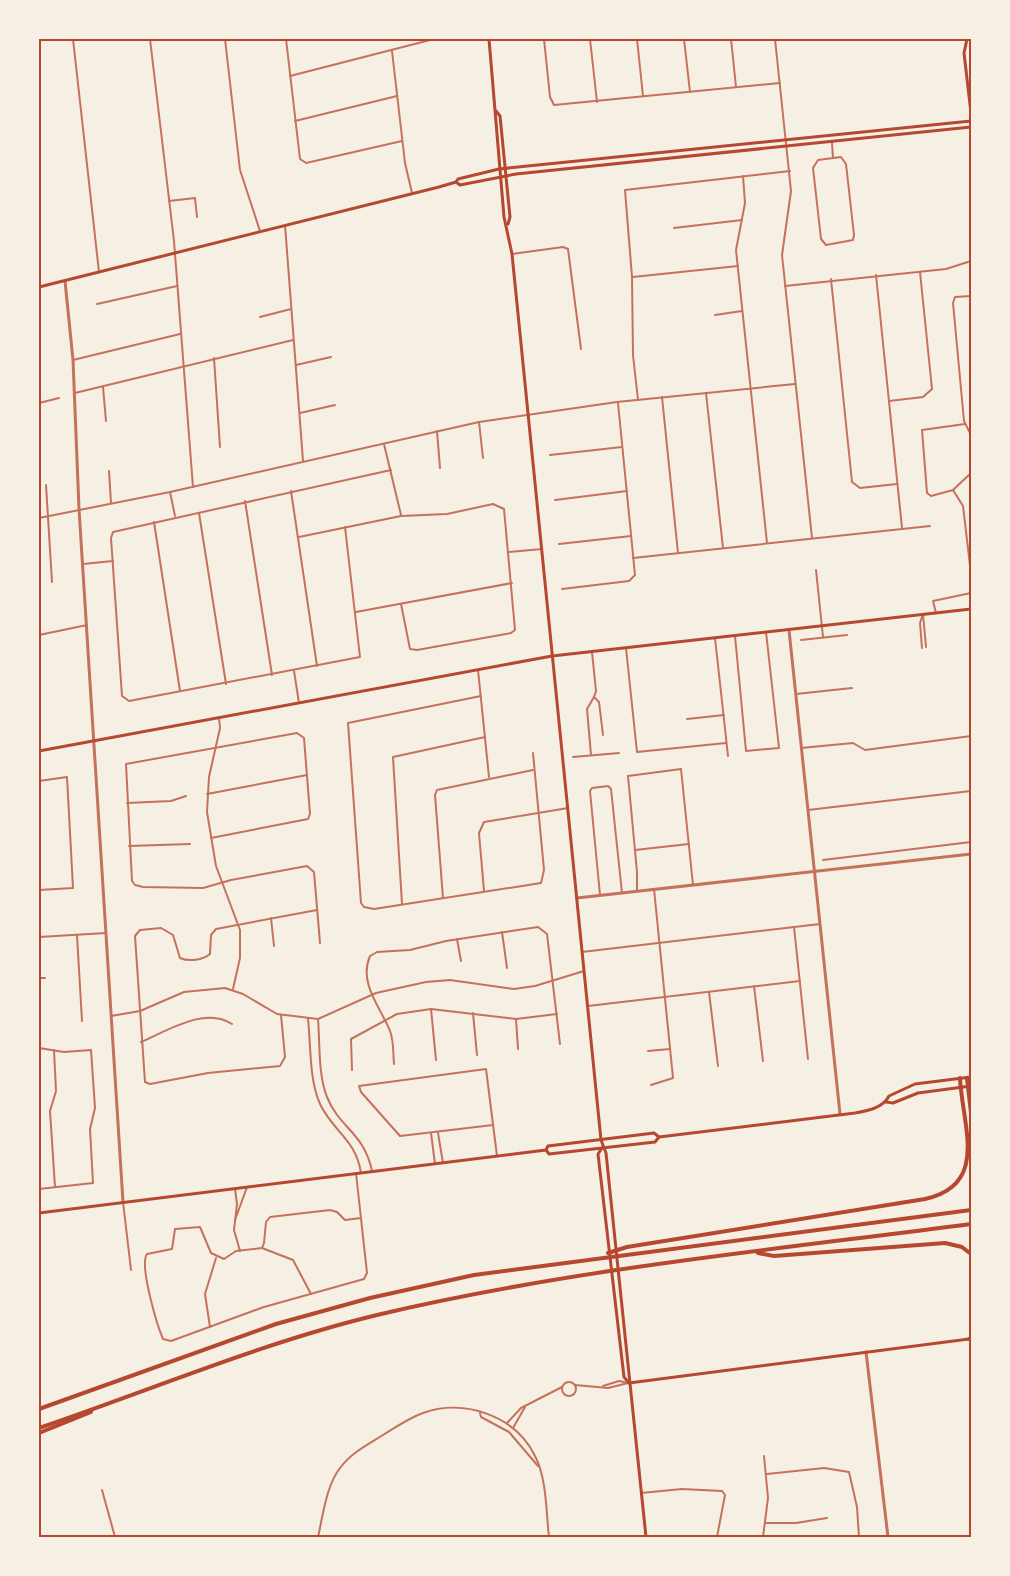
<svg xmlns="http://www.w3.org/2000/svg" width="1010" height="1576" viewBox="0 0 1010 1576" font-family="'PT Sans',sans-serif">
<rect width="100%" height="100%" fill="#f6efe4"/>
<g fill="none" stroke-linecap="round" stroke-linejoin="round">
<!-- minor -->
<g stroke="#c5725c" stroke-width="2">
<path d="M73 39 99 272"/>
<path d="M150 39 174 241 193 487"/>
<path d="M225 39 240 170 260 231"/>
<path d="M286 39 300 159 306 163 402 141"/>
<path d="M544 39 550 97 554 105 780 83"/>
<path d="M590 39 597 102"/>
<path d="M637 39 643 96"/>
<path d="M684 39 690 92"/>
<path d="M731 39 736 87"/>
<path d="M775 39 791 191 782 255 812 538"/>
<path d="M392 51 405 163 412 193"/>
<path d="M290 76 434 39"/>
<path d="M295 121 397 96"/>
<path d="M832 143 833 158"/>
<path d="M841 157 846 164 854 235 853 240 826 245 821 239 813 168 818 160Z"/>
<path d="M743 176 745 203 736 250 767 543"/>
<path d="M169 201 195 198 197 217"/>
<path d="M285 225 303 461"/>
<path d="M674 228 742 220"/>
<path d="M512 254 563 247 568 249 581 349"/>
<path d="M876 275 902 528"/>
<path d="M633 277 738 266"/>
<path d="M831 279 852 482 860 488 897 484"/>
<path d="M785 286 946 269 971 261"/>
<path d="M971 296 955 297 953 303 964 421 971 435"/>
<path d="M97 304 177 286"/>
<path d="M715 315 742 311"/>
<path d="M260 317 291 309"/>
<path d="M214 358 220 447"/>
<path d="M73 360 180 334"/>
<path d="M296 365 331 357"/>
<path d="M103 387 106 421"/>
<path d="M75 393 293 340"/>
<path d="M706 393 723 548"/>
<path d="M662 397 678 553"/>
<path d="M638 400 633 355 632 277 625 190 790 171"/>
<path d="M889 401 923 397 932 389 920 272"/>
<path d="M39 403 59 398"/>
<path d="M300 413 335 405"/>
<path d="M479 422 483 458"/>
<path d="M965 424 922 430 927 493 931 496 953 490 971 473"/>
<path d="M437 431 440 468"/>
<path d="M384 444 401 515"/>
<path d="M550 455 622 447"/>
<path d="M109 471 111 503"/>
<path d="M46 485 52 582"/>
<path d="M953 490 963 506 971 574"/>
<path d="M291 491 317 666"/>
<path d="M170 492 175 516"/>
<path d="M555 500 627 491"/>
<path d="M245 501 272 675"/>
<path d="M199 513 226 684"/>
<path d="M39 518 170 492 479 422 617 402 795 384"/>
<path d="M154 522 180 691"/>
<path d="M345 527 360 657 129 701 122 696 111 538 113 532 391 470"/>
<path d="M299 537 401 516 447 514 493 504 504 509 515 630 511 633 417 650 410 649 401 604"/>
<path d="M559 544 631 536"/>
<path d="M509 552 542 549"/>
<path d="M633 558 930 526"/>
<path d="M83 564 113 561"/>
<path d="M816 570 823 637"/>
<path d="M562 589 629 581 635 575 618 403"/>
<path d="M356 612 512 583"/>
<path d="M936 613 933 601 971 593"/>
<path d="M39 635 87 625"/>
<path d="M735 636 746 751 779 748 766 632"/>
<path d="M715 638 728 756"/>
<path d="M801 640 847 635"/>
<path d="M626 648 637 752 726 743"/>
<path d="M922 648 920 623 923 614 926 647"/>
<path d="M592 652 596 691 594 697 599 702 603 735"/>
<path d="M478 670 489 777"/>
<path d="M294 671 299 703"/>
<path d="M796 694 852 688"/>
<path d="M481 696 348 723 361 903 364 907 374 909 541 883 544 870 533 753"/>
<path d="M219 718 220 728 209 777 207 812 216 866 240 930V958L233 989"/>
<path d="M687 719 724 715"/>
<path d="M801 748 853 743 865 750 971 736"/>
<path d="M591 755 587 709 594 697"/>
<path d="M573 757 619 753"/>
<path d="M39 781 67 777 73 888 39 890"/>
<path d="M207 794 307 775"/>
<path d="M127 803 171 801 186 796"/>
<path d="M808 810 971 791"/>
<path d="M211 838 308 819 310 814 304 738 297 733 126 764 132 881 135 885 143 887 203 888 231 880 307 866 314 872 320 943"/>
<path d="M129 846 190 844"/>
<path d="M635 850 689 844"/>
<path d="M823 860 971 842"/>
<path d="M484 891 479 833 484 822 568 808"/>
<path d="M637 891V872L628 776 681 769 693 885"/>
<path d="M600 895 590 791 592 788 608 786 611 789 622 893"/>
<path d="M443 898 435 795 437 790 533 770"/>
<path d="M402 904 393 757 485 737"/>
<path d="M271 918 274 946"/>
<path d="M794 927 808 1059"/>
<path d="M502 932 507 968"/>
<path d="M77 935 82 1021"/>
<path d="M39 937 106 933"/>
<path d="M457 939 461 961"/>
<path d="M582 952 820 924"/>
<path d="M39 978H45"/>
<path d="M754 986 763 1061"/>
<path d="M709 992 718 1066"/>
<path d="M588 1006 800 981"/>
<path d="M431 1009 436 1060"/>
<path d="M473 1013 477 1055"/>
<path d="M281 1015 285 1057 280 1066 208 1073 150 1084 145 1082 135 936 140 930 161 928 173 935 180 958C189 962 203 960 210 954L211 935 216 929 317 910"/>
<path d="M111 1016 140 1011 184 992 225 988 243 994 277 1014 318 1019 376 993 426 982 450 980 514 989 535 986 584 971"/>
<path d="M308 1019C311 1046 309 1082 321 1106 335 1133 356 1140 361 1173"/>
<path d="M318 1019C320 1043 318 1075 327 1097 339 1128 364 1132 372 1171"/>
<path d="M516 1019 518 1049"/>
<path d="M141 1042C167 1031 205 1006 232 1024"/>
<path d="M39 1048 64 1052 91 1050 95 1108 90 1129 93 1183 39 1189"/>
<path d="M54 1050 56 1091 50 1111 55 1187"/>
<path d="M648 1051 670 1049"/>
<path d="M394 1064C393 1054 394 1041 390 1031 381 1008 358 983 370 956L377 952 410 950 446 941 538 927 547 934 560 1044"/>
<path d="M352 1070 351 1039 397 1014 431 1009 516 1019 557 1014"/>
<path d="M651 1085 673 1078 654 889"/>
<path d="M493 1125 400 1136 361 1092 359 1086 486 1069 497 1156"/>
<path d="M431 1133 435 1164"/>
<path d="M438 1133 443 1163"/>
<path d="M356 1173 367 1273 364 1279 264 1307 171 1341 163 1339C157 1325 139 1265 147 1254L172 1249 175 1229 200 1227 211 1253 224 1259 236 1251 262 1248 264 1243 266 1222 270 1217 330 1210 337 1212 345 1220 361 1218"/>
<path d="M235 1189 237 1204 234 1230 240 1251"/>
<path d="M123 1202 131 1270"/>
<path d="M235 1220 247 1187"/>
<path d="M262 1248 293 1260 311 1294"/>
<path d="M210 1327 205 1294 216 1258"/>
<circle cx="569" cy="1389" r="7"/>
<path d="M575 1385 608 1388 628 1383"/>
<path d="M603 1386 619 1381 629 1383"/>
<path d="M480 1413 481 1417 509 1432 538 1466"/>
<path d="M507 1423 521 1408 562 1387"/>
<path d="M513 1428 525 1407"/>
<path d="M767 1474 824 1468 849 1472 857 1507 859 1537"/>
<path d="M102 1490 115 1537"/>
<path d="M641 1493 682 1489 722 1491 725 1495 717 1537"/>
<path d="M766 1523H796L827 1518"/>
<path d="M318 1537C323 1516 326 1486 340 1468 351 1453 367 1445 383 1435 396 1427 409 1418 423 1413 464 1398 516 1416 535 1456 547 1479 546 1512 549 1537"/>
<path d="M682 1537H685"/>
<path d="M763 1537 768 1498 764 1456"/>
</g>
<!-- tertiary -->
<g stroke="#c5725c" stroke-width="3">
<path d="M65 281 73 360 79 509 123 1202"/>
<path d="M789 630 840 1114"/>
<path d="M577 898 971 854"/>
<path d="M866 1352 888 1537"/>
</g>
<!-- secondary -->
<g stroke="#b5482f" stroke-width="3">
<path d="M489 39 504 217 512 254 601 1140 606 1153 646 1537"/>
<path d="M496 111 500 116 510 217 508 224"/>
<path d="M39 751 552 656 971 609"/>
<path d="M602 1148 598 1154 624 1377 629 1383"/>
<path d="M629 1383 969 1339"/>
</g>
<!-- primary -->
<g stroke="#b5482f" stroke-width="3">
<path d="M967 39 964 53 971 113"/>
<path d="M456 182 460 185 516 174 971 127"/>
<path d="M39 287 439 187 456 182 458 179 499 169 971 121"/>
<path d="M886 1102 893 1103 918 1093 971 1086"/>
<path d="M546 1150 549 1154 655 1142 659 1137 855 1113C867 1111 883 1108 889 1096L915 1084 971 1077"/>
<path d="M39 1213 546 1150 548 1146 654 1133 659 1137"/>
</g>
<!-- motorway -->
<g stroke="#b5482f" stroke-width="4">
<path d="M967 1078 971 1113"/>
<path d="M608 1253 627 1247 925 1199C990 1185 962 1125 960 1078"/>
<path d="M758 1253 774 1256 945 1243 962 1247 971 1254"/>
<path d="M969 1339 971 1338"/>
<path d="M39 1409 276 1324 370 1298 474 1275 971 1210"/>
<path d="M39 1428C151 1390 261 1343 377 1315 571 1269 773 1250 971 1224"/>
<path d="M39 1433 91 1412"/>
</g>
</g>
<!-- border -->
<rect width="1010" height="1576" fill="none" stroke="#f6efe4" stroke-width="81"/>
<rect x="40" y="40" width="930" height="1496" fill="none" stroke="#b5482f" stroke-width="2"/>
</svg>
